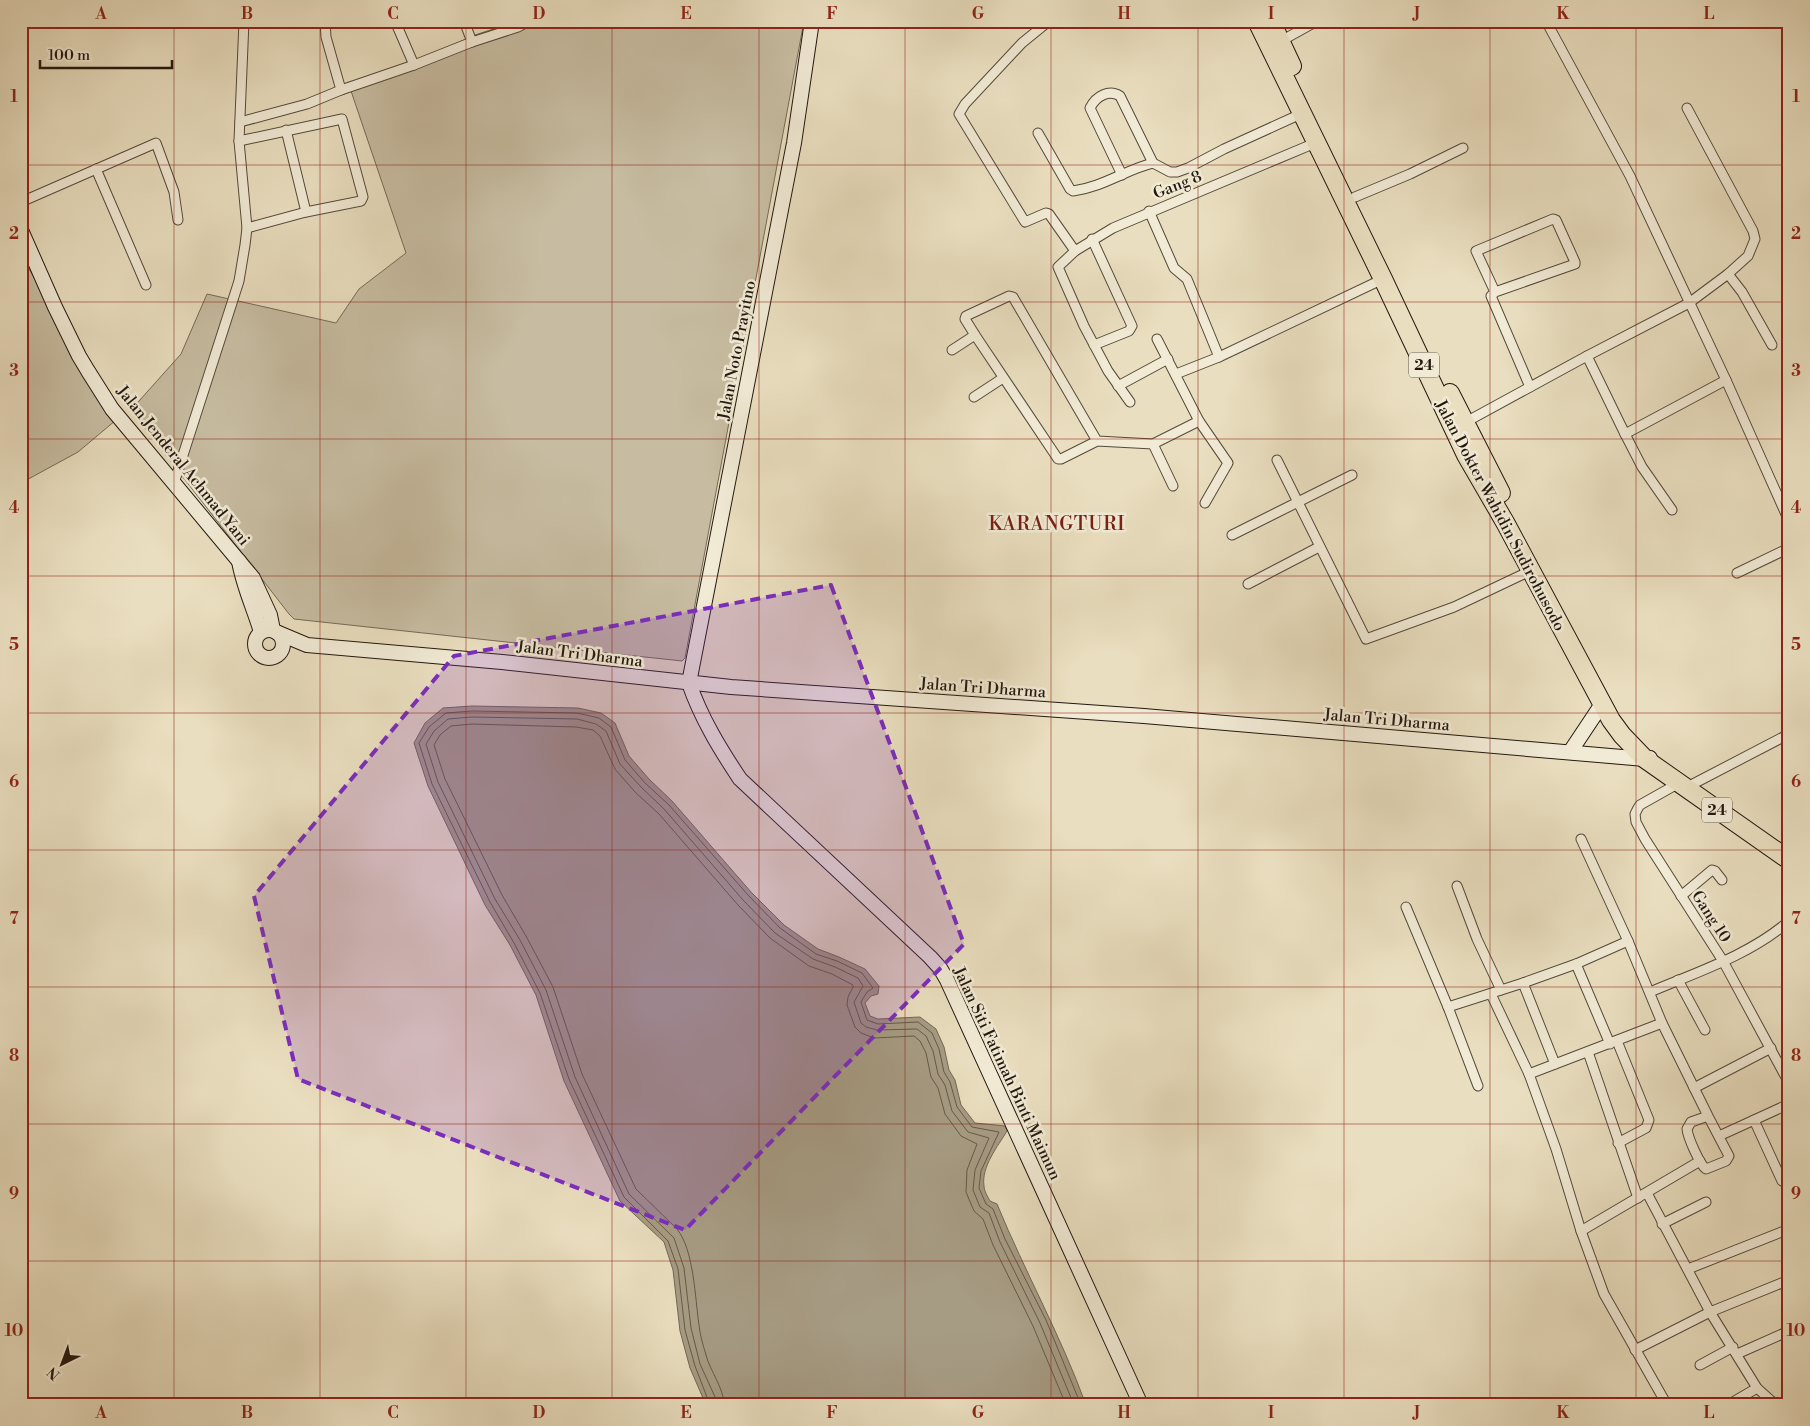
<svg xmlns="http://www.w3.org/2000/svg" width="1810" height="1426" viewBox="0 0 1810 1426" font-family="'Libre Bodoni',serif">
<rect width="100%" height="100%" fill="#e9debf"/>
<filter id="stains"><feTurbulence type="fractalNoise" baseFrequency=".004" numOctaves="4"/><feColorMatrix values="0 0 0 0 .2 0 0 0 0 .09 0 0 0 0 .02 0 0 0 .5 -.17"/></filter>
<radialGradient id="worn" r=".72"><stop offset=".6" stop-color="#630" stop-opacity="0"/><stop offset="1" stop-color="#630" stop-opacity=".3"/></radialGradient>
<!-- green -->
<g fill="#c7bca1" stroke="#756a58">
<path d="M518 21H804L685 658 682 661 294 619 289 614 131 410 181 354 207 294 336 323 359 289 406 253 351 91 475 35Z"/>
<path d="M21 255 116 420 78 452 21 483Z"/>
</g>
<!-- water -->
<path fill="#a69b83" stroke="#726755" d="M472 706 578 708 601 713 615 723 629 756 649 779 672 801 751 892 784 925 818 949 839 957 865 969 879 986 878 994 871 996 865 1003 870 1016 878 1019 920 1017 936 1029 944 1047 949 1070 955 1080 961 1105 975 1123 1005 1126 1007 1131C998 1146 981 1167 984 1186 984 1191 988 1197 990 1201L997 1204C1025 1272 1061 1336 1086 1405H706L690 1368 680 1331 673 1270 664 1242 620 1201 564 1081 536 995 510 945 485 905 428 786 414 743 425 723 443 708Z"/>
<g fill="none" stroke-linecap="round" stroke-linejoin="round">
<!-- shore -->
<g stroke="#645a49" stroke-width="1">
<path d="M710 1405 695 1366 685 1330 678 1269 668 1241 624 1197 569 1079 540 993 514 943 490 902 432 784 419 743 429 727 446 713 472 711 577 713 599 718 611 727 625 760 645 783 669 805 748 895 780 928 816 954 837 961 862 973 873 988 867 992 861 1002 867 1020 878 1024 918 1022 932 1033 939 1049 944 1072 950 1082 957 1107 972 1127 999 1132 981 1171 979 1188 986 1204 993 1209 1005 1239 1046 1320 1081 1405"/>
<path d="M717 1405 716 1399 700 1364 691 1328 684 1268 674 1238 629 1194 575 1077 546 990 520 940 495 899 438 782 426 744 434 731 448 719 472 717 577 719 596 724 606 731 620 764 641 787 664 809 743 900 775 933 813 959 835 967 858 978 863 986 854 1002 861 1023 866 1027 877 1030 917 1029 926 1036 933 1051 938 1074 945 1085 952 1111 968 1132 989 1138 975 1170 973 1190 980 1207 989 1213 1000 1242 1040 1323 1074 1405"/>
<path d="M724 1405C724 1388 710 1371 706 1355 703 1345 700 1335 699 1325 695 1298 694 1250 677 1229L636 1189 582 1074 553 987 526 936 502 895 445 779 434 745 440 735 451 726 472 724 576 727 593 730 600 736 615 769 635 792 659 814 738 905 770 938 809 966 832 974 853 985V987L848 997 847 1005 855 1027 861 1033 874 1038 914 1036 920 1041 926 1053 931 1077 938 1088 945 1114 961 1136 977 1144 967 1170 966 1192 974 1211 983 1219 993 1245 1033 1326 1066 1405"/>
</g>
<defs>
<g id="street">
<path d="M325 21 326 37 341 90"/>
<path d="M395 21 414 65"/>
<path d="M464 21 472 42"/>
<path d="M1049 21 1022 43 965 104 959 114 1025 222 1046 213 1049 214 1075 251"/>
<path d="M1546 21 1630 176 1726 380 1789 521"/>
<path d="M1281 41 1317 21"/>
<path d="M240 122 307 104 341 90 414 65 472 42 518 27 529 21"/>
<path d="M286 130 306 212"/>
<path d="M1038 133 1070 189 1073 191C1103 187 1125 170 1153 163L1170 172H1177L1188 168 1224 149 1303 113"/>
<path d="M239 141 342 119 363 197 361 201 306 212 247 228"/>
<path d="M96 169 146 285"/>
<path d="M1122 175 1090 108C1096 96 1109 89 1120 96L1153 163"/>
<path d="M1355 197 1410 174 1463 148"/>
<path d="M21 202 156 143 174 192 178 220"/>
<path d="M1149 211 1174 268 1187 279 1219 357 1176 374"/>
<path d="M1092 239 1132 326 1129 331 1094 345"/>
<path d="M1728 274 1742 292 1772 345"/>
<path d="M1495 292 1476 251 1553 219 1556 220 1575 262V264L1495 292 1491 296 1530 387"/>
<path d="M1157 339 1199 421 1228 463 1205 503"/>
<path d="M952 350 975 335"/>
<path d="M1587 356 1625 434 1726 380"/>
<path d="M1219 357 1383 279"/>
<path d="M1118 386 1168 359"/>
<path d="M974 397 1003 378"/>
<path d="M1130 402 1108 371 1084 326 1058 267 1075 251 1113 228 1308 146 1318 144"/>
<path d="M1464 423 1587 356 1689 303 1728 274 1748 256 1755 239 1753 231 1687 108"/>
<path d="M1625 434 1642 467 1672 510"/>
<path d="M1097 441 1013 297 1009 296 966 316 965 319 975 335 1058 459H1061L1097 441 1153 444 1199 421"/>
<path d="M1153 444 1173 486"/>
<path d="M1277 460 1366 639 1454 607 1530 571"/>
<path d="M174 483 239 281 245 245 247 228 239 141 244 21"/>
<path d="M1232 535 1352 475"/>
<path d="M1737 573 1789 548"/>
<path d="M1248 584 1319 547"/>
<path d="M1679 783 1640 805 1638 808 1635 814 1636 822 1645 839 1723 961 1789 1083"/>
<path d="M1693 784 1789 734"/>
<path d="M1581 839 1628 941 1662 1023 1529 1074 1556 1149 1581 1231 1604 1294 1667 1405"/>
<path d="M1457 886 1477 939 1501 990"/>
<path d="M1681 896 1712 870 1715 871 1722 880"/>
<path d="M1406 907 1448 1007 1478 1086"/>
<path d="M1576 964 1610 1044"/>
<path d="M1678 980 1705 1030"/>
<path d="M1650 992C1697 972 1750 955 1789 921"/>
<path d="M1491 994 1529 1074"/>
<path d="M1448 1007 1523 983"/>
<path d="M1662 1023 1708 1116 1691 1122 1687 1129C1688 1138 1700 1165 1706 1169L1726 1161 1729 1156 1708 1116"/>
<path d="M1617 1041 1649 1120 1646 1128 1618 1143"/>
<path d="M1588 1052 1638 1198"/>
<path d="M1555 1064 1523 983 1576 964 1628 941"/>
<path d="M1694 1088 1771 1048"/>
<path d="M1754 1120 1782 1181"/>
<path d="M1719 1136 1789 1104"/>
<path d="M1647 1193 1710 1312 1757 1388 1776 1405"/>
<path d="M1662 1224 1706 1202"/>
<path d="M1581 1231 1700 1161"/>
<path d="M1688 1269 1789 1229"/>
<path d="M1635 1350 1710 1312 1789 1280"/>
<path d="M1737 1354 1789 1331"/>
<path d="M1700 1365 1733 1347"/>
<path d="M1640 1404 1641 1405"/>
<path d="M1728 1405 1757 1388"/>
</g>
<g id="secondary">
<path d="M812 21 794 143 689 683C701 718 720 749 740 779L930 957 940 968 947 980 1141 1405"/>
<path d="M21 230 55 307 79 356 88 371 112 409 253 578 270 615 273 630"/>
<path d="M239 561C243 586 254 608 261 632"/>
<circle cx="269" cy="644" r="14"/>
<path d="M276 632 307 645 502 662 731 687 1144 716 1645 759 1650 758"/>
<path d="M1570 752 1602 704"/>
</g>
<g id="highway">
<path d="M1257 21 1383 279 1466 455 1506 524 1611 720 1622 735 1645 759 1789 860"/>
<path d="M1271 21 1292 66"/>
<path d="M1450 393 1501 493"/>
</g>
</defs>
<!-- street casing -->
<use href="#street" stroke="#544a3b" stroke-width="11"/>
<!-- secondary casing -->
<use href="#secondary" stroke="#23180f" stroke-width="16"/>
<!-- highway casing -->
<use href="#highway" stroke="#23180f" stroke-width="20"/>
<!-- street -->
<use href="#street" stroke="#f1ead5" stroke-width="9"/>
<!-- secondary -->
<use href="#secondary" stroke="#f1ead5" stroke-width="14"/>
<!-- highway -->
<use href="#highway" stroke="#e9debf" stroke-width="18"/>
</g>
<!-- marked area -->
<path fill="#7b2cbf" fill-opacity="0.2" stroke="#7b2cbf" stroke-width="4" stroke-dasharray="10 6" stroke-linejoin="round" d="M831 585 964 944 685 1230 298 1079 254 896 454 656Z"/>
<!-- grid -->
<path fill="none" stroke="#8f2418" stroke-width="1" stroke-opacity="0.55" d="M174 21V1405M320 21V1405M466 21V1405M612 21V1405M759 21V1405M905 21V1405M1051 21V1405M1198 21V1405M1344 21V1405M1490 21V1405M1636 21V1405M21 165H1789M21 302H1789M21 439H1789M21 576H1789M21 713H1789M21 850H1789M21 987H1789M21 1124H1789M21 1261H1789"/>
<g text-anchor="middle" stroke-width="5" stroke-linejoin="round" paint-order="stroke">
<!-- shield labels -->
<g fill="#f1ead5" stroke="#61574a" stroke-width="1">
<rect x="1409" y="352.5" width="30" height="25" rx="4"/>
<rect x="1702" y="797.5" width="30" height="25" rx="4"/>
</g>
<g font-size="15" font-weight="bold" fill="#23180f">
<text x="1424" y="370">24</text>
<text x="1717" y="815">24</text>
</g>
<!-- street labels -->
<g font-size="16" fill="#23180f" stroke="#f1ead5">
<text transform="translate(1177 184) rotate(-22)" y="6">Gang 8</text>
<text transform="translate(736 350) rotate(-79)" y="6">Jalan Noto Prayitno</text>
<text transform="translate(184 465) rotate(51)" y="6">Jalan Jenderal Achmad Yani</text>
<text transform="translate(1501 515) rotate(62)" y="6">Jalan Dokter Wahidin Sudirohusodo</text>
<text transform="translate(580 653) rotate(7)" y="6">Jalan Tri Dharma</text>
<text transform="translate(983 687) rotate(4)" y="6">Jalan Tri Dharma</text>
<text transform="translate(1387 719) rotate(5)" y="6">Jalan Tri Dharma</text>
<text transform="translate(1712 916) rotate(57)" y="6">Gang 10</text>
<text transform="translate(1008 1073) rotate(65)" y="6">Jalan Siti Fatimah Binti Maimun</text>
</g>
<!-- quarter labels -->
<g font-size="19" letter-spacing="1" fill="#7a1f14" stroke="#f1ead5">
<text x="1057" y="530">KARANGTURI</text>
</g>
</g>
<!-- margin -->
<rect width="1810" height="1426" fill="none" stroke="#e9debf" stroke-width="55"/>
<!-- north arrow -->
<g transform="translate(62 1364) rotate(222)" stroke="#f1ead5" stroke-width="4" paint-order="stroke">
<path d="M0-4L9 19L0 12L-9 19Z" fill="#23180f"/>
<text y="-8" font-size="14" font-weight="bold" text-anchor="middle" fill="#23180f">N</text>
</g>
<!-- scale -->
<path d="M40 60v8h132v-8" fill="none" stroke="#23180f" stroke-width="2.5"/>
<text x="48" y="60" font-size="15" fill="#23180f" stroke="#f1ead5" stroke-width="4" paint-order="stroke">100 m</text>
<rect x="28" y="28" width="1754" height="1370" fill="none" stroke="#8f2418" stroke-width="2"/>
<g font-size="16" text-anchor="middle" font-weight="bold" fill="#8f2418">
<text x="101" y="19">A</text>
<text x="247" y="19">B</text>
<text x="393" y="19">C</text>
<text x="539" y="19">D</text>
<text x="686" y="19">E</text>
<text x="832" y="19">F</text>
<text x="978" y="19">G</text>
<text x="1124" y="19">H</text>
<text x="1271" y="19">I</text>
<text x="1417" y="19">J</text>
<text x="1563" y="19">K</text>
<text x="1709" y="19">L</text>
<text x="14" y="102">1</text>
<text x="1796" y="102">1</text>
<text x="14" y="239">2</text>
<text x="1796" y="239">2</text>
<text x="14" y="376">3</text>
<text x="1796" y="376">3</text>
<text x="14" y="513">4</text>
<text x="1796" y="513">4</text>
<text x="14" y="650">5</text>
<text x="1796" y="650">5</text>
<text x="14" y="787">6</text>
<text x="1796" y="787">6</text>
<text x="14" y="924">7</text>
<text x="1796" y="924">7</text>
<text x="14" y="1061">8</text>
<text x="1796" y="1061">8</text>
<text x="14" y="1199">9</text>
<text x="1796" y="1199">9</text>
<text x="14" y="1336">10</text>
<text x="1796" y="1336">10</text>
<text x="101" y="1418">A</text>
<text x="247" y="1418">B</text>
<text x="393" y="1418">C</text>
<text x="539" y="1418">D</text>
<text x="686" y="1418">E</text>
<text x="832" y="1418">F</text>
<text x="978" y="1418">G</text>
<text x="1124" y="1418">H</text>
<text x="1271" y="1418">I</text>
<text x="1417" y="1418">J</text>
<text x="1563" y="1418">K</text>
<text x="1709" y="1418">L</text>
</g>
<rect width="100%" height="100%" filter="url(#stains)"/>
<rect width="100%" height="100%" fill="url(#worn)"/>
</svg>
